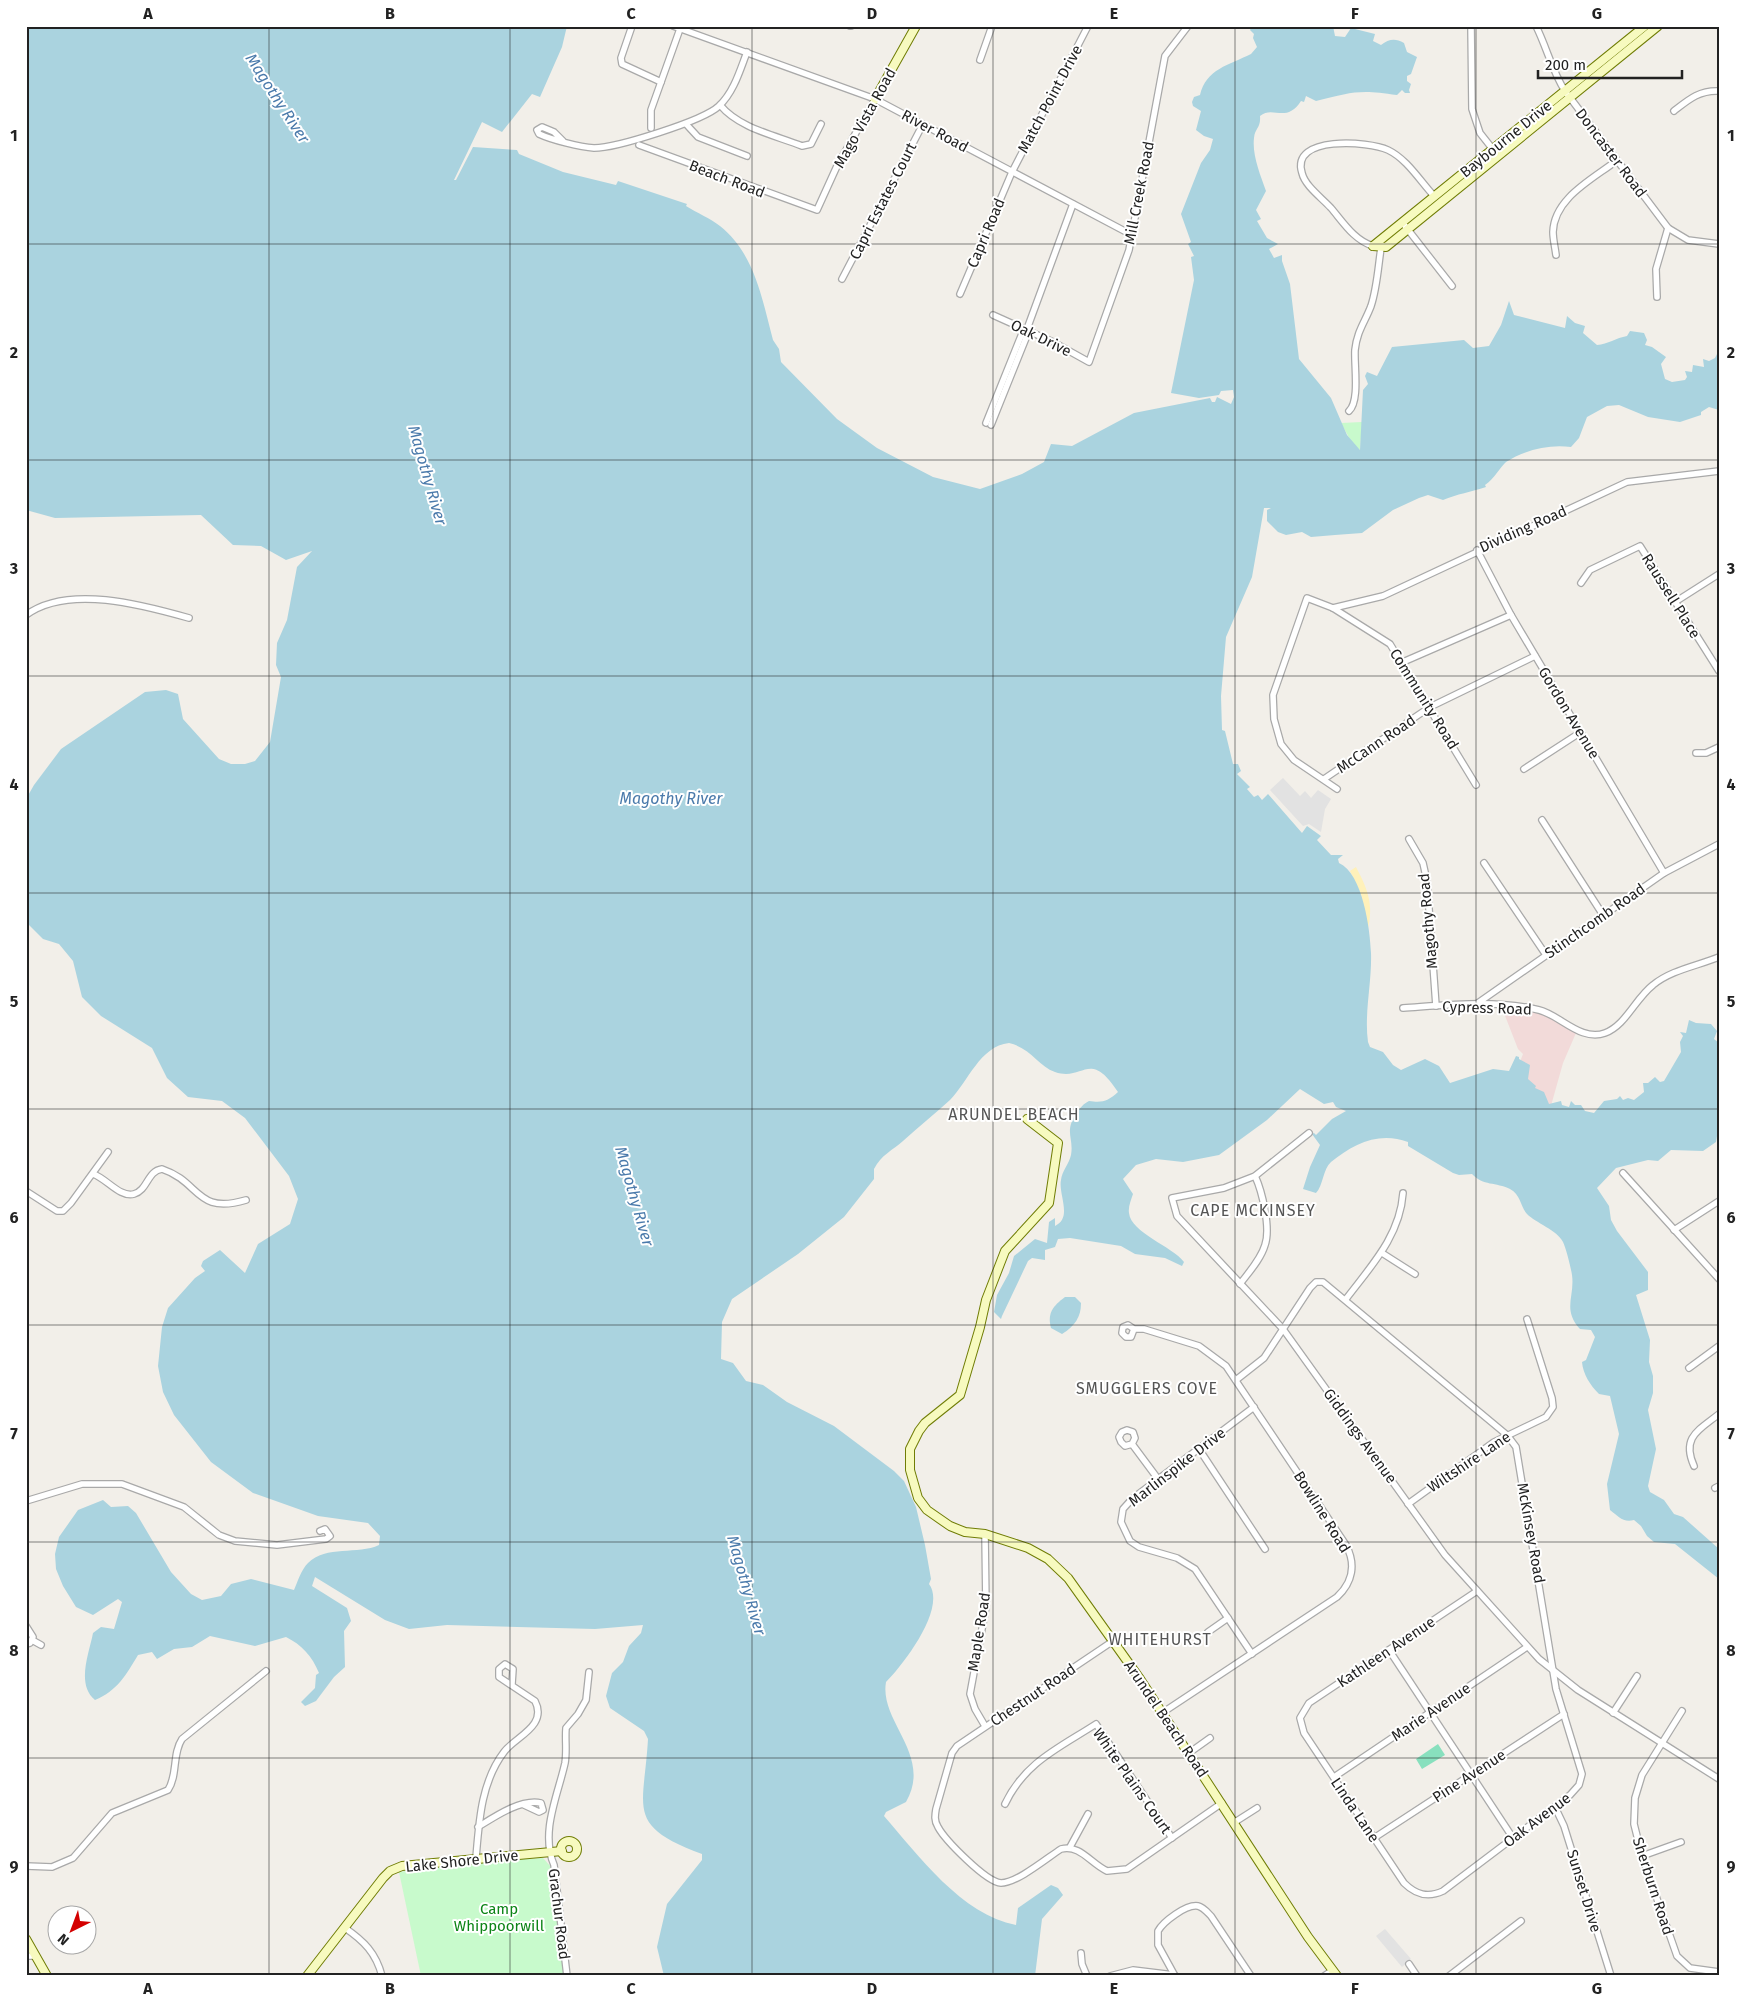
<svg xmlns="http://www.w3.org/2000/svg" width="1745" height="2002" viewBox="0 0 1745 2002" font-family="'Fira Sans',sans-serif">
<rect width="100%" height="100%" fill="#f2efe9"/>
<!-- commercial -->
<path fill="#f2dad9" d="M1502 1008 1541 1013 1576 1033 1563 1063 1547 1120 1496 1124 1523 1054 1518 1049Z"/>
<!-- sand -->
<path fill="#fff1ba" d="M1356 867C1367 888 1374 904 1368 928L1361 894 1350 871Z"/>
<!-- park -->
<g fill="#c8facc">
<path d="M1362 422 1360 450 1352 443 1341 423Z"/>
<path d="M543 1858 552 1868 565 1976H421L399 1872 468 1861Z"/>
</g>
<!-- pitch -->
<path fill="#88e0be" d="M1438 1744 1445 1755 1422 1769 1416 1759Z"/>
<!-- parking -->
<g fill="#e2e2e2">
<path d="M1283 778 1300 796 1305 791 1311 798 1318 790 1331 799 1325 809 1321 832 1309 824 1303 826 1270 790Z"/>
<path d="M1385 1929 1411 1959 1402 1967 1376 1936Z"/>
</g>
<!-- water -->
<g fill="#aad3df">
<path d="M26 26H567L562 47 540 97 532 94 502 132 482 122 454 180H456L473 147 517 150 519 154 563 172 616 185 618 181 687 204 686 206C697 213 710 218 720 226 755 254 762 299 773 340L779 349 781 362 837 419 877 448 933 477 980 489 1022 474 1044 462 1051 444 1072 446 1134 413 1210 398 1212 402H1215L1217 397 1231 404 1234 397 1233 390 1221 391 1219 395 1199 398 1171 393 1194 280 1191 257 1194 256 1188 244 1191 242 1181 214 1201 163 1210 150 1213 139 1204 136 1196 130 1201 111 1193 106 1192 102 1194 97 1200 95C1206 69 1229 65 1251 54L1257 47 1253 38 1254 34 1250 30 1252 26H1333L1335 36 1345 37 1351 28 1375 34 1373 41 1381 45C1389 39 1395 38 1404 43L1407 52 1417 57 1411 74 1407 76V81L1411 84 1409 90 1410 93H1405L1402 90 1397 95C1360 89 1351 92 1316 101L1306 96 1304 102 1301 101C1286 124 1273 105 1260 116 1261 128 1255 128 1254 138 1252 155 1260 174 1266 191L1256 210 1261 219 1257 221 1267 238 1278 244 1269 249 1274 258 1282 255V261L1290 284 1299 359 1331 398 1347 435 1360 450 1363 390 1368 384 1365 376 1367 372 1377 376 1392 347 1464 340 1473 348 1489 346 1501 325 1509 301 1514 315 1565 328 1567 316 1575 323 1585 326 1583 333 1597 345C1608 344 1616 338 1627 336L1630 331 1644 333 1647 340 1645 345 1652 347 1666 357 1661 364 1665 379 1672 382 1685 380 1687 377 1685 371 1692 372 1693 365 1704 367 1703 359 1709 361 1715 358 1719 350V410L1709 407 1701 412V415L1680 422 1648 417 1619 405 1607 406 1587 417 1579 438 1571 447C1549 444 1525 450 1506 462 1501 466 1494 479 1485 485L1486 487C1471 492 1457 494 1443 500L1428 495 1419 498 1393 510 1362 533 1335 535 1311 537 1302 532 1286 535 1278 532 1267 521V510L1271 508H1264L1252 577 1226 637 1221 696 1222 730 1225 731 1233 764H1238L1241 771 1237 774 1250 787 1247 789 1254 797 1258 795 1262 800 1268 794 1302 833 1307 826 1321 836 1317 840 1331 855H1343L1338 859 1339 863C1363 874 1370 929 1371 953 1372 983 1364 1013 1368 1042L1370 1047 1383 1052 1393 1065 1401 1070 1425 1059 1439 1066 1450 1083 1493 1069 1509 1071 1516 1056 1519 1057V1059L1530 1065 1528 1079 1536 1086 1535 1088 1544 1092 1549 1104 1561 1101 1562 1105 1569 1107 1571 1101 1575 1105H1581L1585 1111 1594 1113 1604 1101 1617 1099 1620 1096 1623 1100 1628 1098 1634 1100 1644 1092 1643 1083H1648L1655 1077 1660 1082 1664 1081 1681 1052 1680 1042 1683 1036 1680 1032 1686 1033 1689 1020 1696 1023 1711 1024 1717 1031 1714 1039 1719 1043V1124L1716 1142 1703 1151 1671 1150 1658 1161 1648 1160 1616 1168 1597 1188 1609 1206 1611 1220 1617 1231 1648 1272V1290L1636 1295 1650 1340 1649 1362 1653 1376V1393L1648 1410 1656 1449 1648 1486 1650 1492 1664 1500 1674 1514 1683 1517 1719 1549V1579L1675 1544 1654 1542 1647 1536 1641 1526 1634 1520C1623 1523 1618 1516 1610 1510L1607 1484 1619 1434 1610 1396 1599 1394C1590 1385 1583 1374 1582 1362L1586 1360 1595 1337 1591 1330 1580 1329C1562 1309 1575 1297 1572 1275 1571 1268 1566 1248 1563 1242 1557 1230 1536 1223 1527 1214 1520 1206 1521 1195 1510 1189 1496 1182 1483 1186 1472 1174L1459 1175 1453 1173 1408 1146V1142C1379 1131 1353 1144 1331 1162 1323 1169 1323 1186 1316 1193L1303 1189 1310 1167 1320 1145 1312 1134 1314 1133 1316 1135 1332 1119 1346 1111 1336 1107 1333 1102 1324 1104 1300 1089 1267 1120 1219 1155 1183 1162 1156 1159 1136 1165 1123 1179 1133 1194C1131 1200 1128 1207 1129 1213 1131 1233 1172 1246 1184 1262L1182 1266 1165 1258 1135 1254 1121 1246 1070 1238 1058 1239 1055 1247 1045 1250V1260L1032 1258 1028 1261 1002 1316 1001 1319 994 1312 997 1295 1009 1273 1014 1256 1035 1239 1047 1243 1049 1222 1055 1218V1226C1073 1218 1058 1194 1061 1180 1062 1171 1069 1164 1071 1155 1074 1138 1064 1132 1076 1114 1080 1108 1083 1104 1089 1101 1103 1103 1108 1101 1118 1092 1089 1048 1084 1082 1055 1072 1038 1066 1031 1048 1009 1043 980 1046 968 1082 950 1100 935 1114 918 1127 903 1141 893 1150 881 1155 874 1169V1179L844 1217 798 1254 732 1299 722 1322 721 1359 733 1363 746 1381 763 1385 787 1402 834 1426 894 1471 904 1481 916 1507 925 1545 931 1579 929 1584C947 1608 903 1665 886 1682 879 1722 933 1755 906 1802L886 1812 884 1816C918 1855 962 1915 1016 1925L1018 1908 1051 1885 1058 1888 1063 1895 1042 1919 1035 1976H664L657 1947 667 1904 702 1860V1854C625 1825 644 1810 648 1739L644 1731 610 1708 606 1696 612 1673 623 1662 629 1646 641 1633 643 1625 595 1629 447 1625 409 1629 385 1620 315 1577 312 1586 347 1608 351 1621 344 1631 345 1667 334 1677 316 1701 305 1706 301 1702 315 1688 316 1675 319 1673C312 1656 302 1645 286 1637L255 1646 210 1636 192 1647 174 1649 157 1659 152 1652 138 1655C126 1675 117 1691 95 1700 76 1684 89 1654 93 1633L101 1627 114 1629 122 1602 118 1599 93 1615 76 1607 63 1586 56 1569 55 1554 59 1537 78 1510 103 1500 111 1507 128 1506 136 1513 171 1572 191 1594 202 1600 221 1596 231 1584 251 1579 294 1590C298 1581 301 1570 308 1563 326 1545 358 1555 379 1545L380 1536 368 1523 318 1516 253 1493 211 1462 174 1415 163 1392 158 1366 162 1327 168 1308 195 1278 205 1271 201 1266 203 1261 220 1250 245 1273 258 1244 290 1224 298 1199 289 1176 245 1118 222 1101 188 1097 167 1078 152 1048 101 1016 82 997 73 961 59 944 43 939 26 922V799L34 785 61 749 145 692 166 690 178 694 183 719 219 759 231 764H245L255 761 270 742 281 677 276 665 277 643 287 620 297 567 312 551 286 560 261 546 233 545 201 515 55 518 26 510Z"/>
<path d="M1065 1297H1075L1081 1303C1081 1317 1075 1326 1062 1334L1051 1328C1047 1313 1053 1306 1065 1297Z"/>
</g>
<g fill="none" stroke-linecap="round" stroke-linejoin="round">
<defs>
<g id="street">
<path d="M632 26 621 58 622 64 661 82"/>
<path d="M673 26 875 99 1132 235"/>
<path d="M850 26H851"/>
<path d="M1471 26 1472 109 1480 133 1495 152"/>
<path d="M1536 26C1547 48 1552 71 1565 91L1668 228 1688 240 1719 244"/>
<path d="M980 60 992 26"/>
<path d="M720 105C739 128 774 135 802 146L811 144 821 124"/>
<path d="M1674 111C1688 100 1699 90 1719 91"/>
<path d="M686 124 698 137 747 156"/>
<path d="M651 128V110L681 26"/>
<path d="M563 141 554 132 542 127 537 130 539 134C552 140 580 147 594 148 616 148 703 121 719 106 734 92 740 70 747 52"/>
<path d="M639 145 817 210 837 166 875 99"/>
<path d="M1402 222 1452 286"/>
<path d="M1373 246C1354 240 1343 222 1331 208 1322 198 1305 186 1302 173 1290 135 1369 141 1388 150 1407 159 1420 181 1434 196"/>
<path d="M1556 255C1555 247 1553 239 1553 232 1554 198 1593 179 1616 161"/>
<path d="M842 279 923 124"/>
<path d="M960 294 1012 172 1088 26"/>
<path d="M1657 297 1656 269 1668 228"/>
<path d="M993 315 1053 342 1089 362 1129 250 1165 56 1188 26"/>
<path d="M1349 411C1360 401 1354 365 1355 350 1357 331 1365 322 1371 306 1377 288 1378 268 1381 248"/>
<path d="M986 423 1021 336 1027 329"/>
<path d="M991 425 1028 333 1027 329 1073 204"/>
<path d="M1477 550 1511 615 1664 873"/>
<path d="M1581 583 1590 570 1640 546 1719 671"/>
<path d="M1675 602 1719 574"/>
<path d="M1333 608 1383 596 1627 482 1719 471"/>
<path d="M26 615C68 584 143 605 189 618"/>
<path d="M1403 662 1511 615"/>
<path d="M1696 753H1706L1719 747"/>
<path d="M1524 769 1581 732"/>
<path d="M1324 779 1430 707 1535 656"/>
<path d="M1337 789 1294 760 1281 744 1274 719 1273 695 1307 598 1333 608 1390 644 1476 785"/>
<path d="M1542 820 1603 915"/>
<path d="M1409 839 1423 863 1427 881 1436 1006"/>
<path d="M1484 863 1546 955"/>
<path d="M1475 1005 1664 873 1719 844"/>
<path d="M1403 1008C1446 1005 1496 999 1539 1010 1560 1015 1581 1042 1605 1033 1626 1025 1635 999 1653 985 1671 970 1697 966 1719 957"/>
<path d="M1309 1133 1255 1176 1224 1188 1172 1198 1177 1216 1283 1329 1445 1555 1539 1659 1578 1690 1719 1779"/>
<path d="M1623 1173 1719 1279"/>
<path d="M93 1174C106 1178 120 1198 134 1194 148 1190 147 1171 162 1169 201 1182 195 1215 246 1200"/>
<path d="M26 1191 57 1211H63L71 1203 108 1152"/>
<path d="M1674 1230 1719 1201"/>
<path d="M1382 1253 1415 1274"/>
<path d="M1240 1284C1249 1272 1261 1259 1265 1245 1271 1228 1262 1191 1255 1176"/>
<path d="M1346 1299C1371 1266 1400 1236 1403 1193"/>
<path d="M1134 1329 1131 1337H1126L1122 1333 1123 1327 1128 1325 1134 1329H1144L1199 1346 1226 1366 1346 1545C1356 1564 1353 1582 1337 1597L1162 1713"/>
<path d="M1689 1368 1719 1346"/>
<path d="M1236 1380 1264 1358 1310 1288 1316 1282H1323L1507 1435 1516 1447 1556 1689 1582 1774 1579 1785 1570 1795 1443 1891C1428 1898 1416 1895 1404 1883L1304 1733 1300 1718 1309 1703 1477 1591"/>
<path d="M1132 1444 1125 1446 1121 1442 1119 1437 1122 1432 1127 1430 1133 1432 1135 1438 1132 1444 1158 1479"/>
<path d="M1199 1449 1265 1549"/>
<path d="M1694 1466C1681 1437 1699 1430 1719 1414"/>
<path d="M1715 1488 1719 1486"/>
<path d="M26 1501 82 1484H122L184 1507 219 1535 235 1541 277 1545 326 1539 330 1536 325 1529 320 1531"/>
<path d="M1408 1504 1494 1442 1546 1417 1553 1407 1552 1398 1527 1319"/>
<path d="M985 1534 986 1607 970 1694 975 1709 985 1726"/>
<path d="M26 1626 33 1637 30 1643 26 1644"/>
<path d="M1208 1632 1228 1618"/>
<path d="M32 1640 41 1645"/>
<path d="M1113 1641 957 1746 952 1753 936 1809C935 1815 934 1821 938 1827 945 1840 986 1882 1001 1883 1017 1883 1047 1858 1061 1849 1080 1844 1091 1864 1107 1871L1127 1869 1222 1803"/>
<path d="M1389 1650 1513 1838"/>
<path d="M1252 1654 1195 1569 1177 1558 1139 1547 1130 1541 1121 1522 1123 1509 1132 1499 1254 1407"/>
<path d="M1682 1711 1642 1775 1635 1798 1634 1824 1642 1856 1677 1956 1690 1968 1719 1972"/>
<path d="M1613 1713 1637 1676"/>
<path d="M1189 1753 1210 1738"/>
<path d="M1334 1777 1527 1647"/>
<path d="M1005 1804C1025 1762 1059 1748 1096 1724L1172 1838"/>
<path d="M1555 1807 1564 1826 1611 1976"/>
<path d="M1235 1822 1257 1808"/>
<path d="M478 1827C494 1817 522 1798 541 1803L543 1810 539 1812 524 1805"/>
<path d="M1374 1838 1564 1714"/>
<path d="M1070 1847 1088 1814"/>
<path d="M1642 1856 1681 1842"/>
<path d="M476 1858C479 1822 481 1782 504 1752 515 1737 548 1726 535 1701L499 1677V1669L505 1664 513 1669 512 1684"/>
<path d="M26 1866 52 1867 73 1858 112 1813 168 1790C178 1775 172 1754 182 1739L266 1671"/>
<path d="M345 1928C364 1941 376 1953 382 1976"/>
<path d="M1081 1953 1082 1964 1087 1976"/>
<path d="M26 1956H36"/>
<path d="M1409 1964 1417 1976"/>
<path d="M567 1976 554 1865C540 1832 558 1795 565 1763 567 1751 565 1740 566 1728L578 1714 586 1700 589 1672"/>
<path d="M1110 1976 1133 1970 1174 1975"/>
<path d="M1175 1976 1158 1945V1931C1163 1922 1186 1904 1198 1906 1203 1907 1207 1912 1211 1916L1251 1976"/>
<path d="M1324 1976 1333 1970"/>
<path d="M1449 1976 1521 1921"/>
</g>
<g id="secondary">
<path d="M875 99 916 26"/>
<path d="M1373 246 1386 247 1658 26"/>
<path d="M1373 246 1645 26"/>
<path d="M1027 1119 1058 1143 1049 1203 1005 1251 986 1300 980 1327 960 1395 925 1423 919 1431 910 1449V1470L918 1498 927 1510 950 1526 965 1532 985 1534 1028 1548 1048 1559 1068 1578 1140 1679 1308 1937 1337 1976"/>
<circle cx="569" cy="1849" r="8"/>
<path d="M26 1939 47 1976"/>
<path d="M307 1976 383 1878 390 1871 402 1866 562 1851"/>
</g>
</defs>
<!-- street casing -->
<use href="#street" stroke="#a9a9a9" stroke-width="8"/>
<!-- secondary casing -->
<use href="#secondary" stroke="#707d05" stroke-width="10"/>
<!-- street -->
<use href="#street" stroke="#fff" stroke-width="5.5"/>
<!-- secondary -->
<use href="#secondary" stroke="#f7fabf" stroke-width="8"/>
</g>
<!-- grid -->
<path fill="none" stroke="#222" stroke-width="1" stroke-opacity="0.55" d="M269 26V1976M510 26V1976M752 26V1976M993 26V1976M1235 26V1976M1476 26V1976M26 244H1719M26 460H1719M26 676H1719M26 893H1719M26 1109H1719M26 1325H1719M26 1542H1719M26 1758H1719"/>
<g text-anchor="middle" stroke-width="4" stroke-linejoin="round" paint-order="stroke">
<!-- street labels -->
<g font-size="15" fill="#222" stroke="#fff">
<text transform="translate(1050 99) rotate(-62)" y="5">Match Point Drive</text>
<text transform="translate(865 118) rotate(-61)" y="5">Mago Vista Road</text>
<text transform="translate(935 131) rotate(28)" y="5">River Road</text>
<text transform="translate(1506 139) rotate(-39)" y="5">Baybourne Drive</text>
<text transform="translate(1611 153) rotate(53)" y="5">Doncaster Road</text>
<text transform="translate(727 179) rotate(21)" y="5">Beach Road</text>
<text transform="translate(1139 193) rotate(-79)" y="5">Mill Creek Road</text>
<text transform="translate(883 201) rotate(-63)" y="5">Capri Estates Court</text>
<text transform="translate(986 233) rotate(-67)" y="5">Capri Road</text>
<text transform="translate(1041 338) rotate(26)" y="5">Oak Drive</text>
<text transform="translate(1523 529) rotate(-24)" y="5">Dividing Road</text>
<text transform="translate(1671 596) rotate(58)" y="5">Raussell Place</text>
<text transform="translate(1424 699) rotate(58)" y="5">Community Road</text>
<text transform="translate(1569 713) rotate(59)" y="5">Gordon Avenue</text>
<text transform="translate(1376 744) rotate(-34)" y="5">McCann Road</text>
<text transform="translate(1428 921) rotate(-95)" y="5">Magothy Road</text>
<text transform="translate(1595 921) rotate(-35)" y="5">Stinchcomb Road</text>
<text transform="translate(1487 1008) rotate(2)" y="5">Cypress Road</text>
<text transform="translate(1360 1436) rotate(54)" y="5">Giddings Avenue</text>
<text transform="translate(1469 1462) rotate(-34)" y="5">Wiltshire Lane</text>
<text transform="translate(1177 1467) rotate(-38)" y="5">Marlinspike Drive</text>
<text transform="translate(1322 1512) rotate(58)" y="5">Bowline Road</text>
<text transform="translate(1531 1533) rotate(80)" y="5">McKinsey Road</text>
<text transform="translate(979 1632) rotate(-81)" y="5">Maple Road</text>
<text transform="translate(1386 1652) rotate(-34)" y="5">Kathleen Avenue</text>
<text transform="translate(1033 1695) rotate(-34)" y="5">Chestnut Road</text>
<text transform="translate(1431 1712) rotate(-34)" y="5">Marie Avenue</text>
<text transform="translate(1166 1719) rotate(56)" y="5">Arundel Beach Road</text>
<text transform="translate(1469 1776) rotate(-33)" y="5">Pine Avenue</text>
<text transform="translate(1132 1781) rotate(55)" y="5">White Plains Court</text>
<text transform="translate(1355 1810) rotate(56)" y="5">Linda Lane</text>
<text transform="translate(1537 1820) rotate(-37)" y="5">Oak Avenue</text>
<text transform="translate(462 1861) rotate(-6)" y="5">Lake Shore Drive</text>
<text transform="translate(1653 1886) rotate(72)" y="5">Sherburn Road</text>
<text transform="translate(1584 1891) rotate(73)" y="5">Sunset Drive</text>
<text transform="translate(559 1914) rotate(83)" y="5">Grachur Road</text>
</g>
<!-- park labels -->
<g font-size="15" fill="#0c8416" stroke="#fff">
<text x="499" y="1914">Camp<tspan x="499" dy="17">Whippoorwill</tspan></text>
</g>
<!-- water labels -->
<g font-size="16" font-style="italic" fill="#4a7aab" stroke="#fff">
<text transform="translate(278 98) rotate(57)" y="6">Magothy River</text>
<text transform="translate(428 475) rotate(74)" y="6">Magothy River</text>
<text x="671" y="804">Magothy River</text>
<text transform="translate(635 1196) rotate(74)" y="6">Magothy River</text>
<text transform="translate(747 1585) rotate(74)" y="6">Magothy River</text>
</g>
<!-- neighbourhood labels -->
<g font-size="16" letter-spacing="1" fill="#555" stroke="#fff">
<text x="1014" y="1120">ARUNDEL BEACH</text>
<text x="1253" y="1216">CAPE MCKINSEY</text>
<text x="1147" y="1394">SMUGGLERS COVE</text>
<text x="1160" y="1645">WHITEHURST</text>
</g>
</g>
<!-- border -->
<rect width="1745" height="2002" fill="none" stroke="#ffffff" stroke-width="55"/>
<!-- north arrow -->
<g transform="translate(72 1930) rotate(222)"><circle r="24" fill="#ffffff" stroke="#a7a7a7"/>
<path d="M0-4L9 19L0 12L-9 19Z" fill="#d40000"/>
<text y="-8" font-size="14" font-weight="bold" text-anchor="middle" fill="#222222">N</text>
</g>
<!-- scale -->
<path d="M1538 70v8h144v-8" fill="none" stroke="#222222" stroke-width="2.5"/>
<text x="1545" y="70" font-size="15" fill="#222222" stroke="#ffffff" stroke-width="4" paint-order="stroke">200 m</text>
<rect x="28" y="28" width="1690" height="1946" fill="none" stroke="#222" stroke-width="2"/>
<g font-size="16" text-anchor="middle" font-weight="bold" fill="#222">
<text x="148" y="19">A</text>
<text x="390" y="19">B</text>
<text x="631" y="19">C</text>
<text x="872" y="19">D</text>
<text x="1114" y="19">E</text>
<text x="1355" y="19">F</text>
<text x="1597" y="19">G</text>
<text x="14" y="141">1</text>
<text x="1731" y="141">1</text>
<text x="14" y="358">2</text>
<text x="1731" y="358">2</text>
<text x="14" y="574">3</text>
<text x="1731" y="574">3</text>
<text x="14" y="790">4</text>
<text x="1731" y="790">4</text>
<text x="14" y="1007">5</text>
<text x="1731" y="1007">5</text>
<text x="14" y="1223">6</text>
<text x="1731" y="1223">6</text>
<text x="14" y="1439">7</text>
<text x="1731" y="1439">7</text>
<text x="14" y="1656">8</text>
<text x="1731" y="1656">8</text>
<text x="14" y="1872">9</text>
<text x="1731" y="1872">9</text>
<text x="148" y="1994">A</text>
<text x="390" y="1994">B</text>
<text x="631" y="1994">C</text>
<text x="872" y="1994">D</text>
<text x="1114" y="1994">E</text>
<text x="1355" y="1994">F</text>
<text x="1597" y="1994">G</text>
</g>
</svg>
